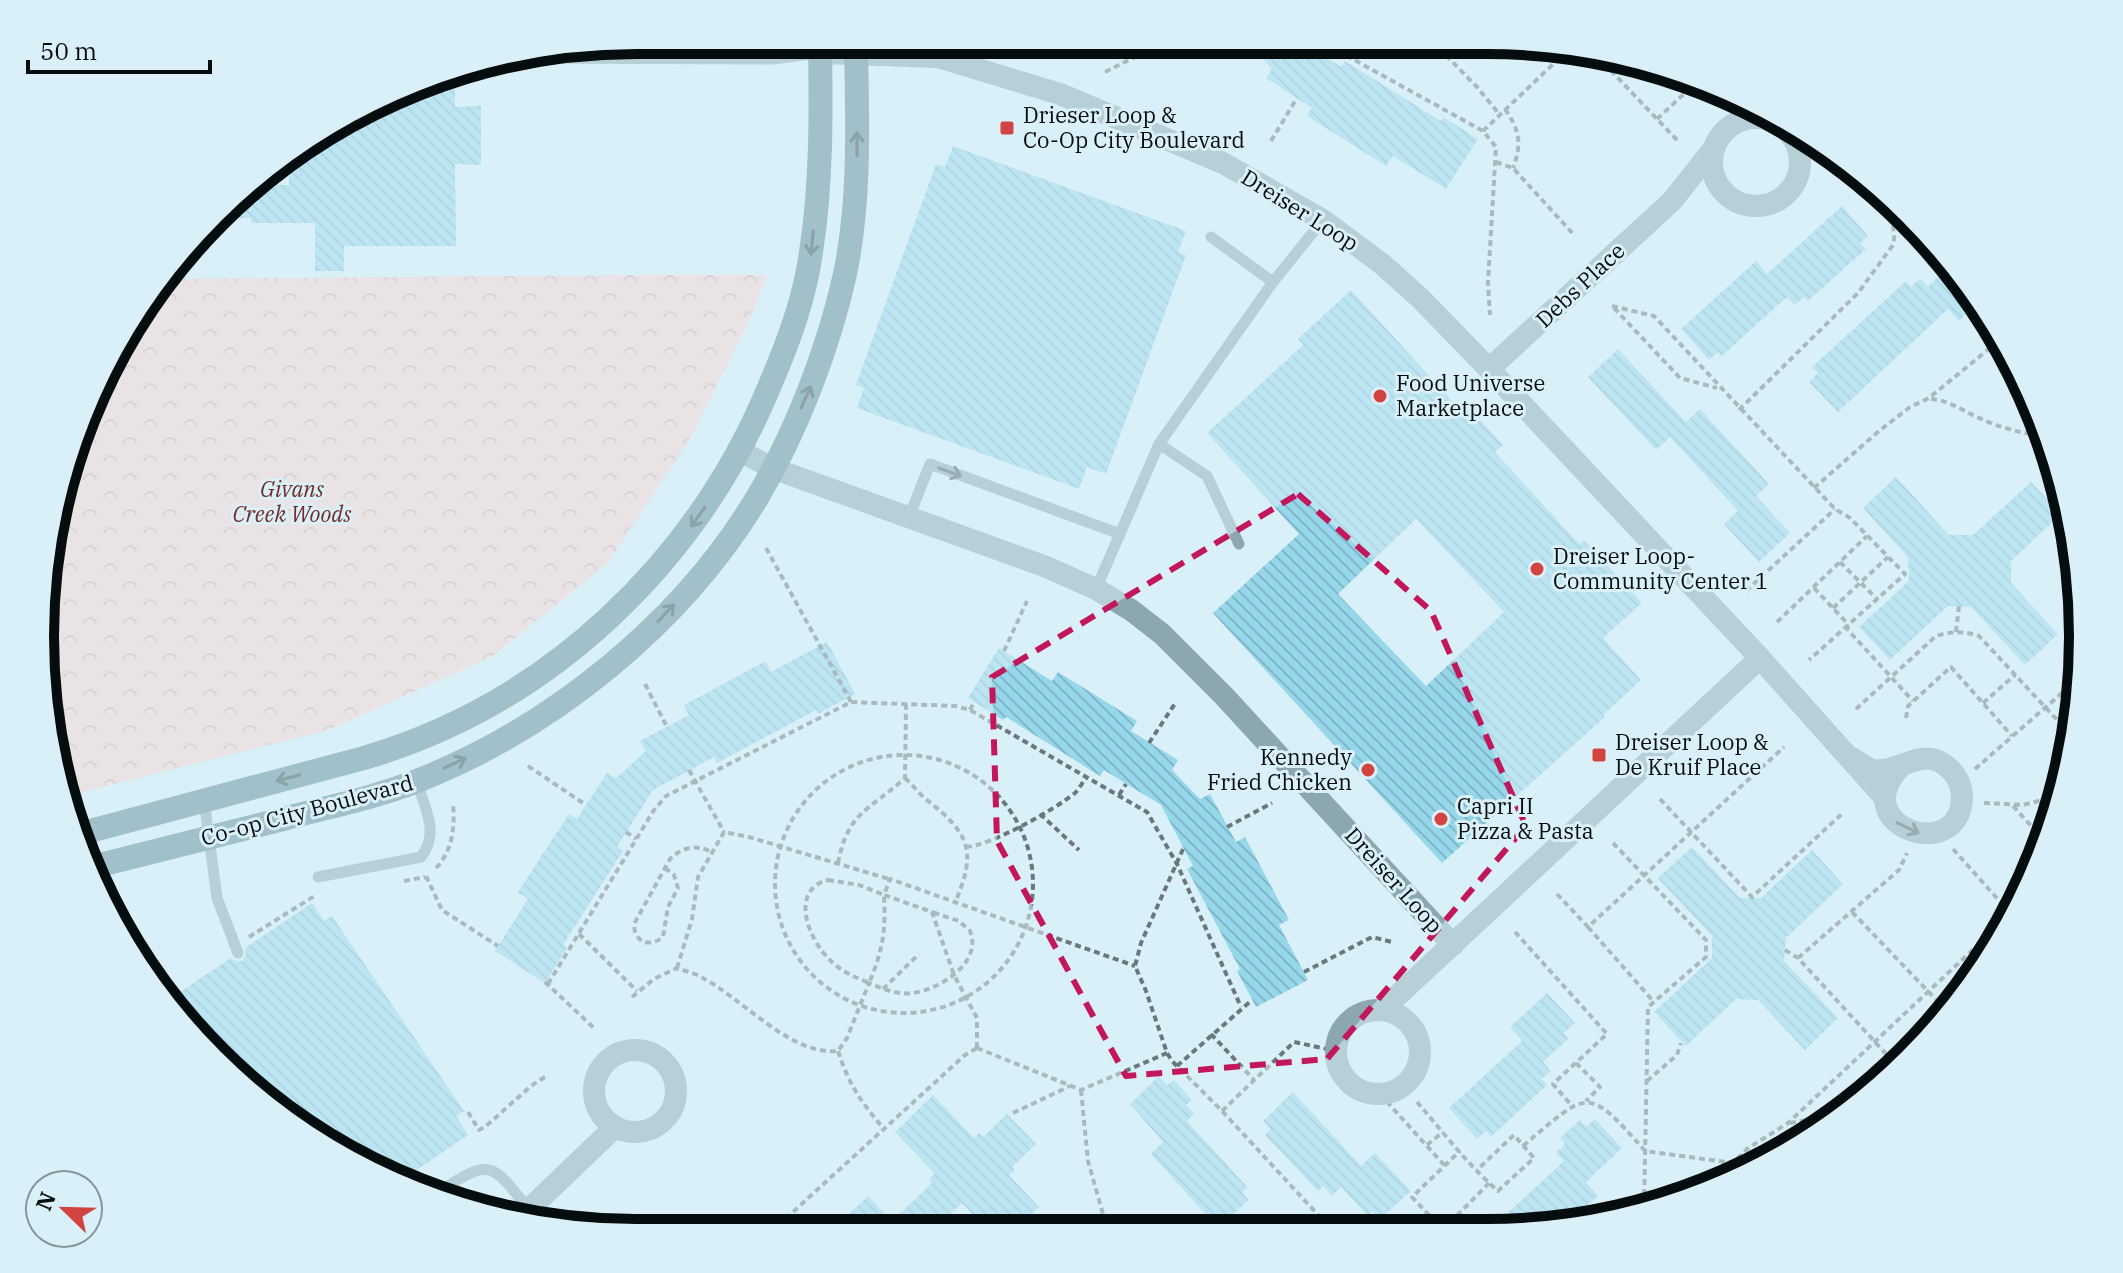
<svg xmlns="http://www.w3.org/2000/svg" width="2123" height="1273" viewBox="0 0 2123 1273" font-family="'IBM Plex Serif',serif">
<defs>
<pattern id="forest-crowns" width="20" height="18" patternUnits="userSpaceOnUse" patternTransform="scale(2)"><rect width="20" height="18" fill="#fbd2ce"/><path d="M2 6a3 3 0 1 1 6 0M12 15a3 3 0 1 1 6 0" fill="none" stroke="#d6b3b0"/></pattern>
<pattern id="building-back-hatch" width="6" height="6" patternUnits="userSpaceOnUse" patternTransform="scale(2)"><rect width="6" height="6" fill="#96d7eb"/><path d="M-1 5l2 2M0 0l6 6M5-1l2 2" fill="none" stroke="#80b7c8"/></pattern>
</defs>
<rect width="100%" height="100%" fill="#daf0f8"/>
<!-- forest -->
<path fill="url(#forest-crowns)" d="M642 275H767L752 314 688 442 608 563 493 656 329 730 66 796 40 637 72 445 141 305 165 279Z"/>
<!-- building -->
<g fill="url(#building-back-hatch)" fill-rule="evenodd">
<path d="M1246 41H1300L1341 67 1345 61 1441 121 1443 117 1478 139 1446 189 1393 156 1386 166 1307 116 1312 108 1266 78 1272 69Z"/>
<path d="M427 87H455V107L481 106V165L455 164 456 246H344V271H315V223H251V218H222L253 185H289V155L402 94H427Z"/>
<path d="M953 146 1186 231 1178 252 1186 255 1106 474 1087 467 1079 489 857 408 864 388 856 385 936 164 945 167Z"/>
<path d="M1842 206 1868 236 1860 243 1866 249 1808 301 1804 297 1795 305 1787 297 1722 356 1718 352 1709 360 1681 329 1756 261 1767 274Z"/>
<path d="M1950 265 1979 301 1959 321 1948 309 1838 412 1809 382 1818 373 1812 367 1906 281 1911 287 1920 278 1928 287Z"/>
<path d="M1351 290 1474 425 1480 420 1503 445 1495 452 1579 544 1584 540 1642 603 1603 638 1641 680 1603 715 1605 717 1442 863 1213 613 1299 534 1207 433 1303 345 1298 339ZM1416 519 1504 612 1426 686 1338 594Z"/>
<path d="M1618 349 1686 422 1700 409 1769 484 1756 496 1790 533 1759 562 1724 524 1738 511 1670 437 1656 450 1588 377Z"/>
<path d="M1896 477 1949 535H1973L2031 482 2061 514 2011 561V583L2058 634 2025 665 1971 607 1948 606 1890 660 1859 627 1909 581 1908 557 1863 508Z"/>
<path d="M827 642 855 694 818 714 816 710 717 763 714 757 653 790 617 847 623 851 563 945 567 948 545 983 495 951 528 899 518 892 569 814 577 819 607 773 616 778 646 751 640 741 689 715 684 705 766 661 771 672Z"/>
<path d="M999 648 1052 681 1058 672 1137 721 1131 731 1178 760 1172 770 1200 799 1210 794 1236 842 1245 837 1289 920 1279 925 1308 980 1256 1007 1237 971 1240 969 1187 869 1193 866 1161 805 1104 770 1100 776 1006 717 1003 720 968 698Z"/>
<path d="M1692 847 1740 898H1761L1812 850 1843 884 1786 938 1784 961 1838 1018 1805 1050 1758 1000 1736 999 1686 1046 1654 1012 1712 958V936L1658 878Z"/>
<path d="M312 903 324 921 332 916 464 1111 456 1116 468 1135 402 1180 305 1132 165 1002 231 958 236 961H242L246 955 245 948Z"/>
<path d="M1547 993 1575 1023 1564 1033 1569 1038 1543 1062 1551 1071 1541 1079 1547 1085 1491 1137 1486 1131 1477 1139 1449 1108 1522 1041 1510 1027Z"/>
<path d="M1159 1076 1167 1085 1174 1080 1192 1100 1186 1105 1194 1114 1187 1121 1247 1187 1242 1192 1249 1200 1218 1228 1151 1154 1163 1142 1130 1104Z"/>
<path d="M1293 1092 1361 1166 1375 1153 1411 1191 1380 1219 1372 1211 1368 1216 1341 1187 1332 1196 1323 1186 1318 1191 1265 1135 1270 1129 1263 1121Z"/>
<path d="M933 1095 974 1138 979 1133 983 1137 1007 1114 1036 1144 1012 1167 1015 1170 1009 1175 1039 1207 1013 1232H989L962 1203 932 1232H830L868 1196 892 1221 932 1183 929 1179 935 1174 895 1132Z"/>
<path d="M1595 1119 1622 1148 1586 1182 1598 1196 1569 1223 1526 1232H1487L1564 1161 1556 1153 1565 1144 1560 1138 1580 1120 1586 1127Z"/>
</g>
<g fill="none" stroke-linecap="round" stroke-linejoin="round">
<!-- path -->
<g stroke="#6a787d" stroke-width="4" stroke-dasharray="6 4" stroke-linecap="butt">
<path d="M1320 41 1483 131 1496 147 1488 283 1490 315"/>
<path d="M1432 41 1477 87 1500 115"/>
<path d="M1597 56 1677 140"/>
<path d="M1325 57 1335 41"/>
<path d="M1105 72 1167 41"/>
<path d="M1505 109C1520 130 1522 145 1513 168"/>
<path d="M1657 119 1698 81"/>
<path d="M1768 119 1770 117"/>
<path d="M1483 131 1568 50"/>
<path d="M1271 141 1297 98"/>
<path d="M1831 157C1859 166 1871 205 1901 209"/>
<path d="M1496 162 1513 168 1575 236"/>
<path d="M1612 306 1654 316 1835 509 1850 518 1905 574 1809 660"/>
<path d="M1614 308 1680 378 1717 388"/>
<path d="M1931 399C1950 400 1966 413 1984 420 2004 429 2024 434 2046 435"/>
<path d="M1739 410 1858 293 1893 245C1897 230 1888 225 1898 209"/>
<path d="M1814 488 1879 431 1910 407 1929 398 2001 339"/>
<path d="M766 548 851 702"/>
<path d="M1840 562 1878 600"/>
<path d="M1814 588 1847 623 1848 630 1913 701"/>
<path d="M1746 591 1835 509"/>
<path d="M1833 608 1888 557"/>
<path d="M1777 622 1867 536"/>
<path d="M1956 632 1959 606"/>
<path d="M1004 651 1027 601"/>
<path d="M645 684 667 727"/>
<path d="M1983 703 2015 675"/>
<path d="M1856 709 1936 636C1951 631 1964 631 1979 636L2073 737"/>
<path d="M970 710 974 702"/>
<path d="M1906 718 1908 706 1951 667 2012 736"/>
<path d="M1149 743 1176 702"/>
<circle cx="904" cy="884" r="129"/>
<path d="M528 766 586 805"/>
<path d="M1975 769 2079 678"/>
<path d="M689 770 724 832"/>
<path d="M905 778C913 785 919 794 927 800 970 834 977 851 955 903"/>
<path d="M1119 795 1126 784"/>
<path d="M1660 799 1752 897 1844 812"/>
<path d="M1984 803 2023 805 2058 796"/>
<path d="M2013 806 2045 841"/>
<path d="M1040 814 1079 850"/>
<path d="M1227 827 1272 803"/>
<path d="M626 832 636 839"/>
<path d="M1613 843 1706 940V957L1648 1007 1644 1208"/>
<path d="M966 847C992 845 1054 810 1075 793 1079 789 1082 783 1086 778"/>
<path d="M1183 849 1141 943 1135 966 1146 991 1167 1053 1172 1061 1222 1111 1320 1217 1361 1232"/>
<path d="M1953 849 2011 914"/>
<path d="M838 863C848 811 869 811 905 778L906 705"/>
<path d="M436 868C453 850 455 827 453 803"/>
<path d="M665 868 674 875 678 888 668 907 663 937C649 948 634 942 634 924L670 859C683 847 695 844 712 852"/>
<path d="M426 876 442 910 498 946"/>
<path d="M828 880 859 885 884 895C886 930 883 950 869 983 855 977 842 972 831 961 809 941 788 890 828 880Z"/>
<path d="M404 881 425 877"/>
<path d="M1557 894 1588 927 1784 747"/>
<path d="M1852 912 1946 1010"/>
<path d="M1588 927 1654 1002"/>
<path d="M1515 932 1607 1034 1553 1084 1572 1106"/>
<path d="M579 934 637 991"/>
<path d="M249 937 316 895"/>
<path d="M1785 950 1798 958 1897 1066"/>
<path d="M1798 958 1899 870 1907 853"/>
<path d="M677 968 692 919 698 877 724 832 749 837 889 879"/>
<path d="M1304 972 1372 937 1392 942"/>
<path d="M545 982 595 1029"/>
<path d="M548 984 654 810 666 796 851 702 955 706 970 710 1147 812 1177 864 1241 1007"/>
<path d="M883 989 919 954"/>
<path d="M632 997 654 979 677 968C685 971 694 973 701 977 742 998 791 1056 838 1051L847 1038 869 983C883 989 897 995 912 993 939 990 983 963 970 931L959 921 932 912"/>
<path d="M1211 1034 1254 1080"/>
<path d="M977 1048V1018L954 975 932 912 884 895 890 879 1135 966"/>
<path d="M977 1048 1081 1090 1167 1053"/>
<path d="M838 1051C849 1085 861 1102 884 1129"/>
<path d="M1576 1063 1600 1087 1586 1101"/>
<path d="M1177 1066 1252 1000"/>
<path d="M1647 1081 1677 1055 1681 1043"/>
<path d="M1081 1090 1088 1161 1108 1232"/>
<path d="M1380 1094 1445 1166"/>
<path d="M1417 1102C1443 1132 1468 1165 1498 1191L1534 1158 1514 1135 1477 1170"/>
<path d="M1222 1111 1294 1042 1336 1051"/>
<path d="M468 1112 479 1130 485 1127 531 1086 548 1075"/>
<path d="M1013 1113 1070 1086"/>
<path d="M1790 1123 1839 1114"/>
<path d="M1427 1145 1443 1132"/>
<path d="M1523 1146C1589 1090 1587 1085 1645 1151L1733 1163"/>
<path d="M1709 1187 1747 1149 1788 1123 2011 914"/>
<path d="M587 1221 597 1232"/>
<path d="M1443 1230 1412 1197 1460 1151"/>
<path d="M1443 1230 1489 1183"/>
<path d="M771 1232 965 1055 977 1048"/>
<path d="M1066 1232 1106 1226 1136 1232"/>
<path d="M1305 1232 1320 1217"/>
</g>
<!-- service -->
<g stroke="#8ca7b0" stroke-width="11">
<path d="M529 58 773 59 820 53"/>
<path d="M1211 237 1273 282"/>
<path d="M1159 444 1207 476 1239 544"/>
<path d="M909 517 930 464 1120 534"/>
<path d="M1096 589 1159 444 1273 282 1323 220"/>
<path d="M204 800 217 898 238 953"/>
<path d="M318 877 421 857C440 833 425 809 417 782"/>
<path d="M433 1195C489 1161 488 1156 529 1210"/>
</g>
<!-- minor -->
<g stroke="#8ca7b0" stroke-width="22">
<path d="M820 53 938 57 1060 94 1223 163 1323 220 1382 264 1421 299 1489 369 1760 658 1885 798"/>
<circle cx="1756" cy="162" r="44"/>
<path d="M1489 369 1672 201 1714 148"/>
<path d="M740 451 772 468 1044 566 1096 589 1131 610 1162 634 1224 696 1453 945"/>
<path d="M1852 758C1858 761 1867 769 1874 770 1900 773 1920 747 1945 765 1955 772 1962 784 1962 797 1961 866 1843 826 1901 766"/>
<path d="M1382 1010 1760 658"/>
<circle cx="1378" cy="1052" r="42"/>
<circle cx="635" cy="1091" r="41"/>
<path d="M521 1217 615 1127"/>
</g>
<!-- secondary -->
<g stroke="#5d8692" stroke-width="24">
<path d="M75 835 364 758C549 704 697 562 770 385 788 343 805 298 811 252 822 182 821 111 820 40"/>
<path d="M92 867C156 851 219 835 283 819 328 807 374 798 417 781 552 728 682 623 757 498 796 433 829 347 845 274 861 197 857 118 856 40"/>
</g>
</g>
<!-- one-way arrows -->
<defs><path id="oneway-shaft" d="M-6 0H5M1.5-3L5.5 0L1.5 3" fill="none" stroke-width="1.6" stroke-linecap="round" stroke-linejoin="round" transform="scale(2)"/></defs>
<g stroke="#2d434a">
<use href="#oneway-shaft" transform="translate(857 144) rotate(-90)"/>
<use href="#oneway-shaft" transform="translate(812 243) rotate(96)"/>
<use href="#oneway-shaft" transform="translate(806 397) rotate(-66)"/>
<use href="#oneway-shaft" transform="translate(698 517) rotate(125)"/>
<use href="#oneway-shaft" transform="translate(666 613) rotate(-47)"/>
<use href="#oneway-shaft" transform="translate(455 763) rotate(-25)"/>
<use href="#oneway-shaft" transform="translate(288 778) rotate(165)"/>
</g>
<g stroke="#495a60">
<use href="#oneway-shaft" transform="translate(950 472) rotate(20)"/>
<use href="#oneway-shaft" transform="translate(1908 828) rotate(26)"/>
</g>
<!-- marked area -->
<path d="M0 0H2123V1273H0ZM1298 494 1431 611 1526 826 1327 1059 1126 1076 997 841 992 677Z" fill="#daf0f8" fill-opacity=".55" fill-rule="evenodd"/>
<path fill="none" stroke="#c2185b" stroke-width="6" stroke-dasharray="16 10" stroke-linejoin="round" d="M1298 494 1431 611 1526 826 1327 1059 1126 1076 997 841 992 677Z"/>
<!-- markers -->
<g fill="#d24341" stroke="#daf0f8" stroke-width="3">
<rect x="999" y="120" width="16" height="16" rx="4"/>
<circle cx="1380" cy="396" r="8"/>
<circle cx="1537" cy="569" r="8"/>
<rect x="1591" y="747" width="16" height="16" rx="4"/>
<circle cx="1368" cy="770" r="8"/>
<circle cx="1441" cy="819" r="8"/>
</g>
<g text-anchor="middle" stroke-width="6" stroke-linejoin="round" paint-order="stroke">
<!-- poi labels -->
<g font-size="22" fill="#060d0f" stroke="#daf0f8" text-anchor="start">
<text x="1023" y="123">Drieser Loop &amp;<tspan x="1023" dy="25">Co-Op City Boulevard</tspan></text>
<text x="1396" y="391">Food Universe<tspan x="1396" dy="25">Marketplace</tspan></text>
<text x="1553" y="564">Dreiser Loop-<tspan x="1553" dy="25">Community Center 1</tspan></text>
<text x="1615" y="750">Dreiser Loop &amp;<tspan x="1615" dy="25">De Kruif Place</tspan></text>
<text x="1352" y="765" text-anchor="end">Kennedy<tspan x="1352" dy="25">Fried Chicken</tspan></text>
<text x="1457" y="814">Capri II<tspan x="1457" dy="25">Pizza &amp; Pasta</tspan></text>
</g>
<!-- street labels -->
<g font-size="22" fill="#060d0f" stroke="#daf0f8">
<text transform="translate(1300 210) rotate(32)" y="8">Dreiser Loop</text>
<text transform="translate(1580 285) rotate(-43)" y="8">Debs Place</text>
<text transform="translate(307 810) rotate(-15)" y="8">Co-op City Boulevard</text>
<text transform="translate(1394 880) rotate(48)" y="8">Dreiser Loop</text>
</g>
<!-- park labels -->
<g font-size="22" font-style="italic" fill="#722b28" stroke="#daf0f8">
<text x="292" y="497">Givans<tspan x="292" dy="25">Creek Woods</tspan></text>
</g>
</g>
<!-- crop -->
<path d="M0 0H2123V1273H0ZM636 54H1487A582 582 0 0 1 2069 636V637A582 582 0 0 1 1487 1219H636A582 582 0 0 1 54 637V636A582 582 0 0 1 636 54Z" fill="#daf0f8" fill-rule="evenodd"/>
<path fill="none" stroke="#060d0f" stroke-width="10" d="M636 54H1487A582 582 0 0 1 2069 636V637A582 582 0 0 1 1487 1219H636A582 582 0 0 1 54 637V636A582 582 0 0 1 636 54Z"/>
<!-- north arrow -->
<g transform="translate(64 1209) rotate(293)"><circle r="38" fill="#daf0f8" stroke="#85959b" stroke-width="2"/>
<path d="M0-6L14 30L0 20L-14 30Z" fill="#d24341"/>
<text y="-12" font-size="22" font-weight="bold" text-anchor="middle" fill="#060d0f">N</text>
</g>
<!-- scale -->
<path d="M28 60v12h182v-12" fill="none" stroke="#060d0f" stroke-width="4"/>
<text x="40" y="60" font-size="24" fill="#060d0f" stroke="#daf0f8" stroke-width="6" paint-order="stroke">50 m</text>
</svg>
